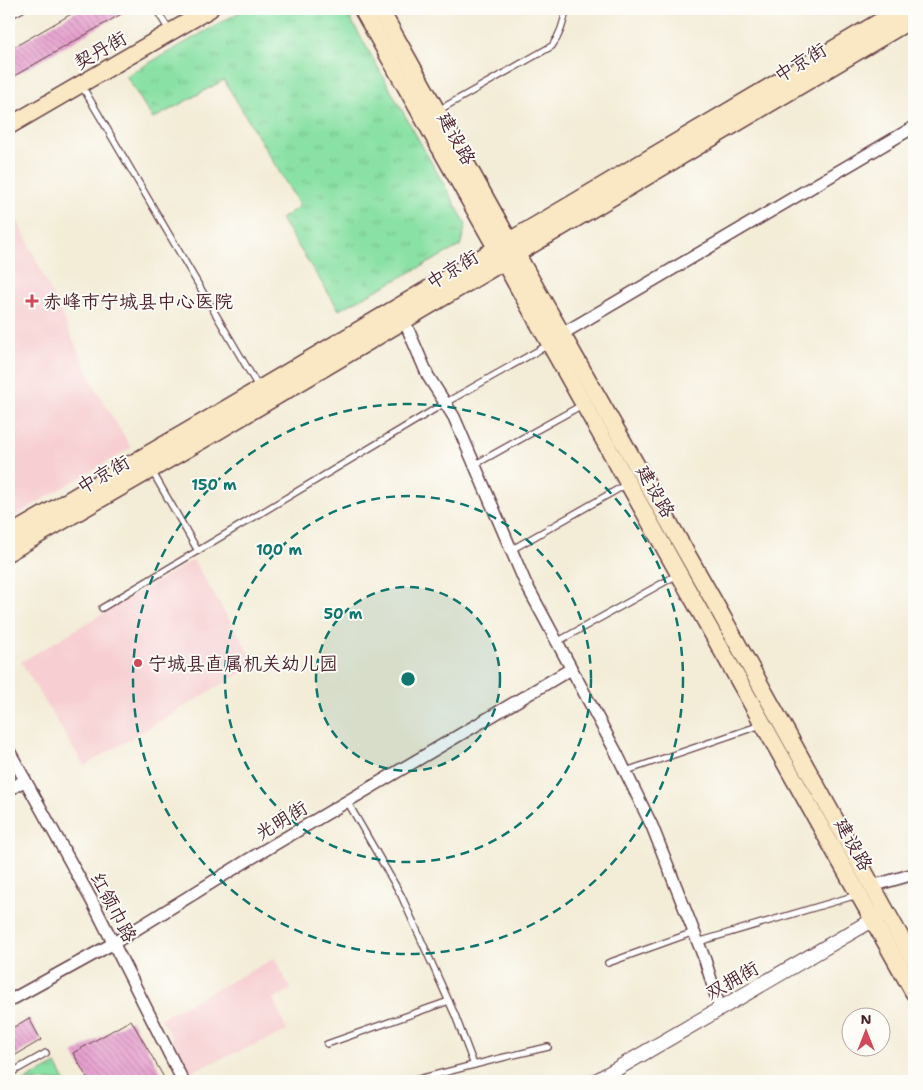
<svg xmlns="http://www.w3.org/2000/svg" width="923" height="1090" viewBox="0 0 923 1090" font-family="'Shantell Sans','LXGW WenKai TC',sans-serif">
<defs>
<pattern id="park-tufts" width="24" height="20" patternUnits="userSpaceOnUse" patternTransform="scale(1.25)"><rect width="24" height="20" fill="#8ae1a5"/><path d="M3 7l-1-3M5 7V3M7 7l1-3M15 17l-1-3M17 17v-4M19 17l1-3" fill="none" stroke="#79c18e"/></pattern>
<pattern id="building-back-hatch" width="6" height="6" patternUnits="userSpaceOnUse" patternTransform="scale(1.25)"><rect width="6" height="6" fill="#e69fce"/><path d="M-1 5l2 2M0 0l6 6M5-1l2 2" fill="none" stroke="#bc81a7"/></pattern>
</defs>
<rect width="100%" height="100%" fill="#fdfcf7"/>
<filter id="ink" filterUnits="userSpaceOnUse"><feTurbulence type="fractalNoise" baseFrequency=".02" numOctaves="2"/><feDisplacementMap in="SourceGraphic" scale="10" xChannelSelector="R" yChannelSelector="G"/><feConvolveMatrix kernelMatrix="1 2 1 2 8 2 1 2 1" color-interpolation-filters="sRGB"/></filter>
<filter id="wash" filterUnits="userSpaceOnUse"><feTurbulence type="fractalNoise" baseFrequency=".0096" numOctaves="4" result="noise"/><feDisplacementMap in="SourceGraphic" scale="20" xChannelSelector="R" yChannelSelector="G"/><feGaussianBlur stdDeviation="1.12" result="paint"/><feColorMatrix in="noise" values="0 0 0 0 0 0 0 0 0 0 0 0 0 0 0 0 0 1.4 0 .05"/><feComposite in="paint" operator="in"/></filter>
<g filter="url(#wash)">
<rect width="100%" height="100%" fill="#f3ecd7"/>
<!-- built -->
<g fill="#f7cfd2">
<path d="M13 210 96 389 131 448 9 519V213Z"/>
<path d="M193 560 256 664 84 766 21 662Z"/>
<path d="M275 958 291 990 273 998 287 1031 190 1072 161 1018Z"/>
</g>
<!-- park -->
<g fill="url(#park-tufts)" stroke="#6a8068">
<path d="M245 9H345L466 224 460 246 339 310 281 219 300 206 224 80 153 119 126 76Z"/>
<path d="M56 1064 65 1081H24Z"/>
</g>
<g id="blocks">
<!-- building -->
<g fill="url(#building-back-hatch)">
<path d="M80 9H130L9 79V50Z"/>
<path d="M29 1018 41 1040 9 1059V1030Z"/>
<path d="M131 1020 166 1081H89L73 1053Z"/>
</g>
</g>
</g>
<g filter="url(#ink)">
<use href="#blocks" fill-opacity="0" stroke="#633e45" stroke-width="1"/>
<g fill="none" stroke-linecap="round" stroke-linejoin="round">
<defs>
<g id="service">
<path d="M156 9 169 30"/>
<path d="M9 16 22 9"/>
<path d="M82 86 259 388"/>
<path d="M439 110 552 46C560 35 564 23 566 9"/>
<path d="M474 465 582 405"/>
<path d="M152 471 198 551"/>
<path d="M511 550 627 484"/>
<path d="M102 608 445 403 548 345"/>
<path d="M557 642 677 575"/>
<path d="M626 771 761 725"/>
<path d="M347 801 401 895 455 1015 474 1065"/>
<path d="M698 942 857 895"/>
<path d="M608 963 694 932"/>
<path d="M327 1044 449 1001"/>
<path d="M9 1074 46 1053"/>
<path d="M411 1081 501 1058 548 1047"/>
</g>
<g id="minor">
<path d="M404 320 428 376 454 417 525 582 616 752 652 826 705 960 720 1009"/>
<path d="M562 334 914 127"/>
<path d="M9 751 92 901 183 1081"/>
<path d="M9 790 25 780"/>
<path d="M872 886 914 874"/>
<path d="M9 1001 114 943 248 860 571 669"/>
</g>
<path id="tertiary" d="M596 1081 881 915"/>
<g id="secondary">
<path d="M362 9C545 337 731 664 914 993"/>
<path d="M380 9 538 292 712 598 914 961"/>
<path d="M9 126 210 9"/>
<path d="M9 535 210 418 901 9"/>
<path d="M9 552 218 431 914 18"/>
</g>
</defs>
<!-- service casing -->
<use href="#service" stroke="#633e45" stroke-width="8"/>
<!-- minor casing -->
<use href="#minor" stroke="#633e45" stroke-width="14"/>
<!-- tertiary casing -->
<use href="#tertiary" stroke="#633e45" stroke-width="16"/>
<!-- secondary casing -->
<use href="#secondary" stroke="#633e45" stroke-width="19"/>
<!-- service -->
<use href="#service" stroke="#fff" stroke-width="5.5"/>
<!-- minor -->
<use href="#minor" stroke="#fff" stroke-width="11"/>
<!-- tertiary -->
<use href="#tertiary" stroke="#fff" stroke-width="14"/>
<!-- secondary -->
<use href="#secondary" stroke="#fae7c3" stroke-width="16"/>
</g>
</g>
<!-- distance rings -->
<circle cx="408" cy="679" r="92" fill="#0f766e" fill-opacity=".12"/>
<g fill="none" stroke="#0f766e" stroke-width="2.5" stroke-dasharray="9 6">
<circle cx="408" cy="679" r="92"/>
<circle cx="408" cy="679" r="183"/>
<circle cx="408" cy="679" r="275"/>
</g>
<!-- markers -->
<g fill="#d1495b" stroke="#fdfcf7" stroke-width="2">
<path d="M29.5 293.5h5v5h5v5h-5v5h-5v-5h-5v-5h5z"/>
<circle cx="138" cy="663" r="5"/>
</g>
<g text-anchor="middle" stroke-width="4" stroke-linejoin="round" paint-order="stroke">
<!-- street labels -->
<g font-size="19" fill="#4a1f2b" stroke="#fdfcf7">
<text transform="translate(100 50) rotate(-30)" y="7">契丹街</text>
<text transform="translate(800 62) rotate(-31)" y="7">中京街</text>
<text transform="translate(457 138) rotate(61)" y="7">建设路</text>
<text transform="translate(452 269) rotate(-31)" y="7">中京街</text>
<text transform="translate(103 474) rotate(-30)" y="7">中京街</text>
<text transform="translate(656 491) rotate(60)" y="7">建设路</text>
<text transform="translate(281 820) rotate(-31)" y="7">光明街</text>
<text transform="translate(854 844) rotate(61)" y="7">建设路</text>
<text transform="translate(114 907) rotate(62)" y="7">红领巾路</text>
<text transform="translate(732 980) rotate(-30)" y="7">双拥街</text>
</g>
<!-- poi labels -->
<g font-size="19" fill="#4a1f2b" stroke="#fdfcf7" text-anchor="start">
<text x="43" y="308">赤峰市宁城县中心医院</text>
<text x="148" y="670">宁城县直属机关幼儿园</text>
</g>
</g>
<circle cx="408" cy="679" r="8" fill="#0f766e" stroke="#fdfcf7" stroke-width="2.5"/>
<g font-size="15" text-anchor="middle" font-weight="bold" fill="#0f766e" stroke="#fdfcf7" stroke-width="4" stroke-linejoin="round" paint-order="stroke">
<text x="214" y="490">150 m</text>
<text x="279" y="555">100 m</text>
<text x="343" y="619">50 m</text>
</g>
<!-- margin -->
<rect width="923" height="1090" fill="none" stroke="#fdfcf7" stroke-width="30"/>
<!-- north arrow -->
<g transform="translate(866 1032)"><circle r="24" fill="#fdfcf7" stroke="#b5a4a5"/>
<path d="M0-4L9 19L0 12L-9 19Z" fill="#d1495b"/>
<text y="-8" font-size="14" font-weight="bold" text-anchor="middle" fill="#4a1f2b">N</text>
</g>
</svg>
